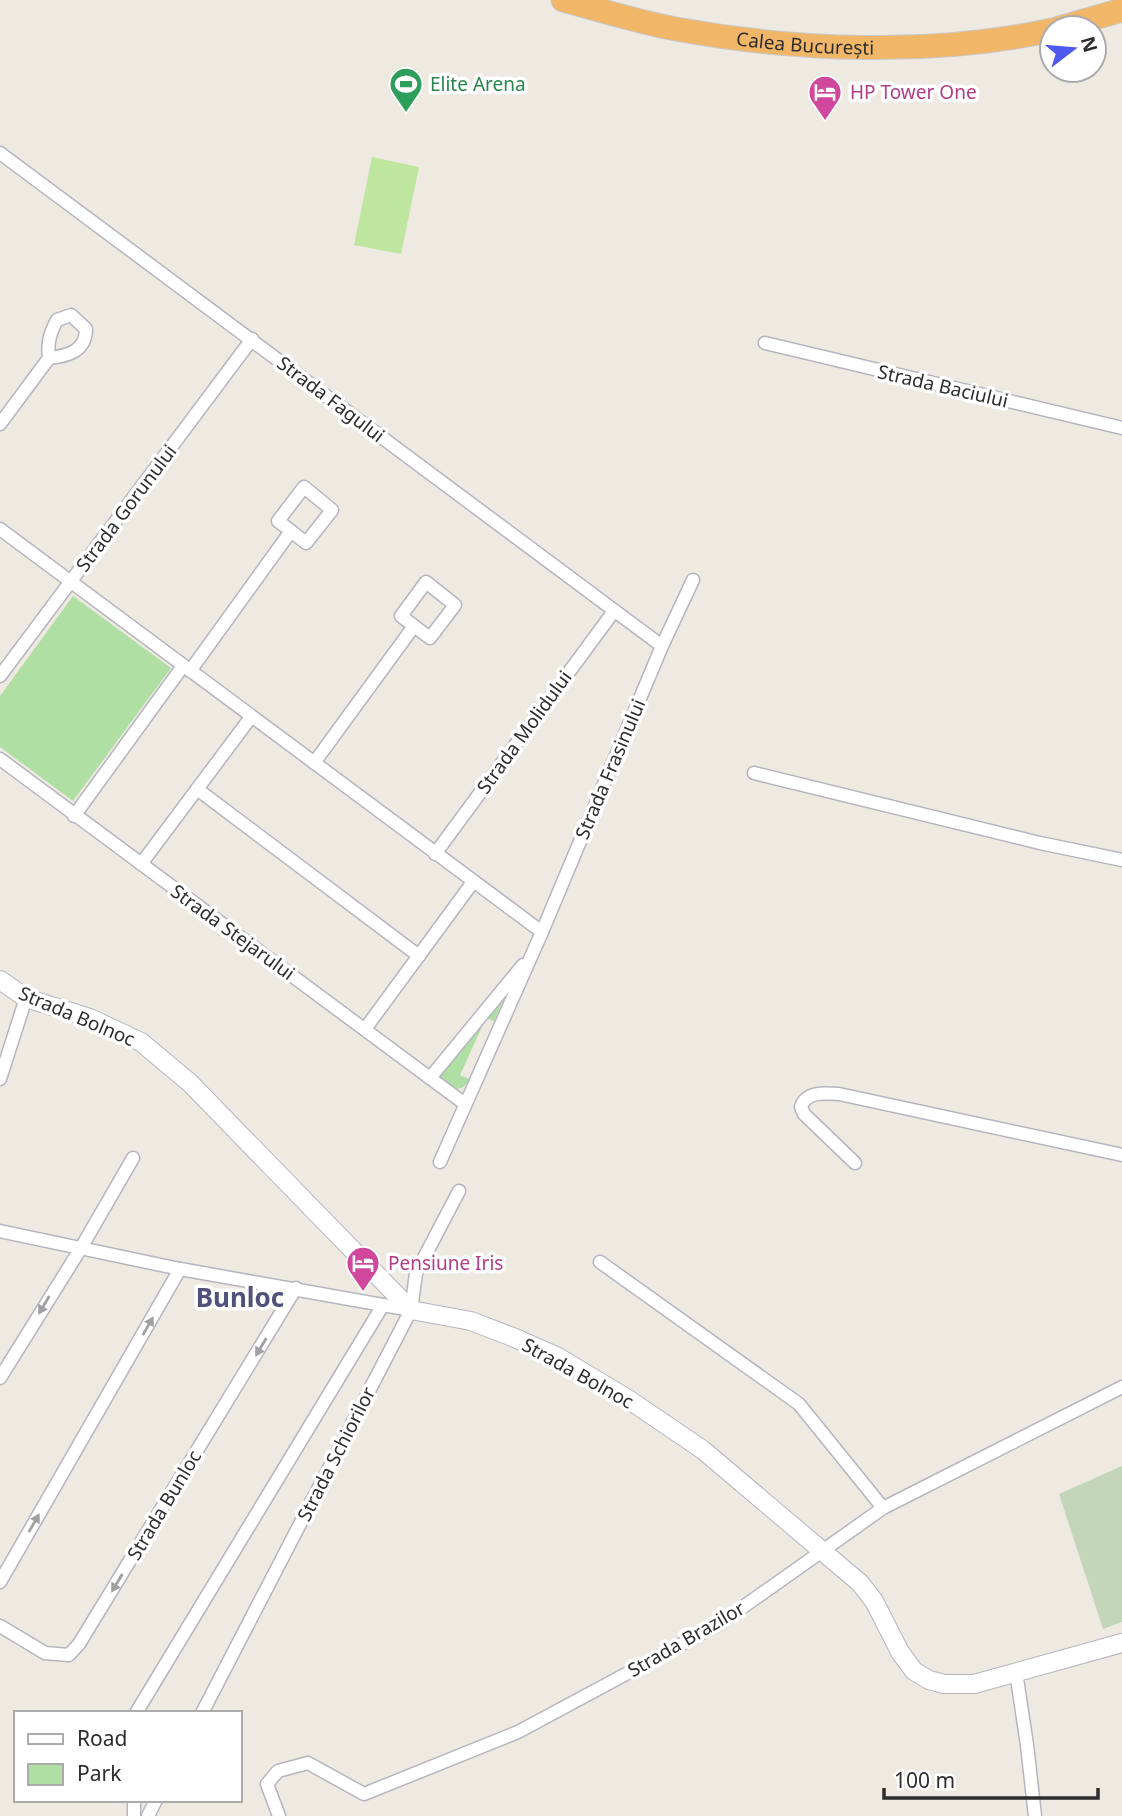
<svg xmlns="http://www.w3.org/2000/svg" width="1122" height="1816" viewBox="0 0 1122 1816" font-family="'Noto Sans',sans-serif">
<rect width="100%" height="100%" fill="#eeeae1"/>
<!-- green -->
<g fill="#afdfa3">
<path d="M73 596 171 668 73 801 0 747V696Z"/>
<path d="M496 1001 502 1003 494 1021 486 1018 460 1075 469 1079C467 1085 462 1089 456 1089L442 1080 440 1075Z"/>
</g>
<!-- cemetery -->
<path fill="#c4d6ba" d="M1122 1466V1622L1103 1629 1059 1494Z"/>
<!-- pitch -->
<path fill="#bee69f" d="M372 157 419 167 401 254 354 245Z"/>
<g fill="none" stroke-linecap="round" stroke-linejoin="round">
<defs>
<g id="street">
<path d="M0 153 662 646"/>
<path d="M765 343 1122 428"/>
<path d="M0 424 49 358C47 343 50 333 57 320L71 315 86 329C86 351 68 356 49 358"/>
<path d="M0 529 542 932"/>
<path d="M190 671 291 531 306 543 332 510 304 487 278 521 291 531"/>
<path d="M0 676 252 339"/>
<path d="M0 759 465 1104"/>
<path d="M314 763 414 626 430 638 455 605 426 582 401 616 414 626"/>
<path d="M754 773 1040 843 1122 860"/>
<path d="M197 789 419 956"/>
<path d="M74 816 183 666"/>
<path d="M435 854 614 611"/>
<path d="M141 864 251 717"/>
<path d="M365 1029 473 882"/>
<path d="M430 1078 523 965"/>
<path d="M0 1079 26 998"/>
<path d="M440 1162 542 932 662 646 693 580"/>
<path d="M855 1163 804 1114 801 1107C806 1091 825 1093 839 1094L1122 1155"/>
<path d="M0 1231 180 1269 411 1310"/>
<path d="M600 1262 799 1404 883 1508"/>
<path d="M0 1378 81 1248 133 1158"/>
<path d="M0 1582 180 1269"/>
<path d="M0 1626 45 1653 69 1655 79 1644 296 1288"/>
<path d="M1016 1672 1027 1745 1035 1816"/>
<path d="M136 1713 383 1305"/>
<path d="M202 1713 411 1310 416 1273 459 1191"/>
<path d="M134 1816V1800"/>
<path d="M148 1816 156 1800"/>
<path d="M279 1816 267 1784 278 1771 308 1763 364 1794 518 1732 719 1624 883 1508 1122 1387"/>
</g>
<path id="secondary" d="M0 980 26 998 90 1018 141 1042 190 1083 411 1310 471 1321 515 1338 558 1357 628 1399 703 1450 860 1583 874 1601 900 1652 914 1671 929 1680 944 1684H974L1122 1643"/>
<g id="highway">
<path id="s1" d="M563 0C600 10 638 22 676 29 796 51 933 56 1052 30"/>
<path d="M1059 28 1122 10"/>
</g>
</defs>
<!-- street casing -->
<use href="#street" stroke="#b5b5bf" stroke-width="15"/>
<!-- secondary casing -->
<use href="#secondary" stroke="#b5b5bf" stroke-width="20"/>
<!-- highway casing -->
<use href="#highway" stroke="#c8c8c8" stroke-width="25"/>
<!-- street -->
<use href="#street" stroke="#fff" stroke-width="12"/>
<!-- secondary -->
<use href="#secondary" stroke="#fff" stroke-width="18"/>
<!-- highway -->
<use href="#highway" stroke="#f2b668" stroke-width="23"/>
</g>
<!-- one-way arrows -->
<defs><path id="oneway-solid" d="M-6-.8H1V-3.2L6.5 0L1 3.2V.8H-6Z" transform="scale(1.75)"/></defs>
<g fill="#a0a0a0">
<use href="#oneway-solid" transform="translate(44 1305) rotate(121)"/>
<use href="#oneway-solid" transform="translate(148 1326) rotate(-60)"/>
<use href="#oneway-solid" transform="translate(261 1347) rotate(121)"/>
<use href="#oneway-solid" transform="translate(34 1523) rotate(-60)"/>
<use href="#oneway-solid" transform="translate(117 1583) rotate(121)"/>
</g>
<!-- icons -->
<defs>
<symbol id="stadium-pin" viewBox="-11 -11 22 30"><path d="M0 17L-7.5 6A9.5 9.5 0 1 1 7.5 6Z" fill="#2e9e5b" stroke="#fff"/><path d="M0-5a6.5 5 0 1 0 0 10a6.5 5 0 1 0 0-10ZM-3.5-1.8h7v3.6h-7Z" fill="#fff"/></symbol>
<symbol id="hotel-pin" viewBox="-11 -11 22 30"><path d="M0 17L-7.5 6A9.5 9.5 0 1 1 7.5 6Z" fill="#d1479c" stroke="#fff"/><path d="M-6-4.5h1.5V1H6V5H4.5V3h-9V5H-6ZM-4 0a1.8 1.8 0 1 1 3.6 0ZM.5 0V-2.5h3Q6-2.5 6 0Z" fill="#fff"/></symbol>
</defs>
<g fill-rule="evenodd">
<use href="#stadium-pin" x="387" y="65" width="38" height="52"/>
<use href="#hotel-pin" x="806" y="73" width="38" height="52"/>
<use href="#hotel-pin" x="344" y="1244" width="38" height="52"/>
</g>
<g text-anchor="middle" stroke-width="7" stroke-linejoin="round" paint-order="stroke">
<!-- street labels -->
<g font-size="19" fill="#2d2d2d" stroke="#fff">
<text dy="7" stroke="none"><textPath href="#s1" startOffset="247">Calea București</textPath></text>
<text transform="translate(943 386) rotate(13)" y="7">Strada Baciului</text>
<text transform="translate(331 399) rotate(37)" y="7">Strada Fagului</text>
<text transform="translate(126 508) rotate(-53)" y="7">Strada Gorunului</text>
<text transform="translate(524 732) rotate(-54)" y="7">Strada Molidului</text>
<text transform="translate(610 769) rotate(-67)" y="7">Strada Frasinului</text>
<text transform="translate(233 932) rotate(36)" y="7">Strada Stejarului</text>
<text transform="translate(77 1016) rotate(23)" y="7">Strada Bolnoc</text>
<text transform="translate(578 1373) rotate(29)" y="7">Strada Bolnoc</text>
<text transform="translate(336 1454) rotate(-63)" y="7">Strada Schiorilor</text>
<text transform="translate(164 1505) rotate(-59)" y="7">Strada Bunloc</text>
<text transform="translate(686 1639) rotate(-30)" y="7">Strada Brazilor</text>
</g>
<!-- leisure labels -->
<g font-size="19" fill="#27864d" stroke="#fff" text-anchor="start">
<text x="430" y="91">Elite Arena</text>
</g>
<!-- hotel labels -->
<g font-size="19" fill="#b23c85" stroke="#fff" text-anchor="start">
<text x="850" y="99">HP Tower One</text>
<text x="388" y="1270">Pensiune Iris</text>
</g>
<!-- district labels -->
<g font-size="26" font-weight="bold" fill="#51527b" stroke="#fff">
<text x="240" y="1307">Bunloc</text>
</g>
</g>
<!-- legend -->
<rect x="14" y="1711" width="228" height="91" fill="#ffffff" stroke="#ababab" stroke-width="2"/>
<rect x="28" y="1734" width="35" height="10" fill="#ffffff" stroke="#ababab" stroke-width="2"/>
<text x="77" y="1746" font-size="21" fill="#2d2d2d">Road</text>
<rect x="28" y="1764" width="35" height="21" fill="#afdfa3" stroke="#ababab" stroke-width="2"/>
<text x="77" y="1781" font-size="21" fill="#2d2d2d">Park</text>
<!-- north arrow -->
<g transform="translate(1073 49) rotate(74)"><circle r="33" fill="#ffffff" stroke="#ababab" stroke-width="2"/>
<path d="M0-5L12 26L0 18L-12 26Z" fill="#4f58ed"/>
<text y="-10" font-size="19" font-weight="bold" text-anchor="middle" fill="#2d2d2d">N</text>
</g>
<!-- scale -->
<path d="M884 1788v10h214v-10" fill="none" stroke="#2d2d2d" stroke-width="3.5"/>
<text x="894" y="1788" font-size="21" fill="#2d2d2d" stroke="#ffffff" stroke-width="5" paint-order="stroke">100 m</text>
</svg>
